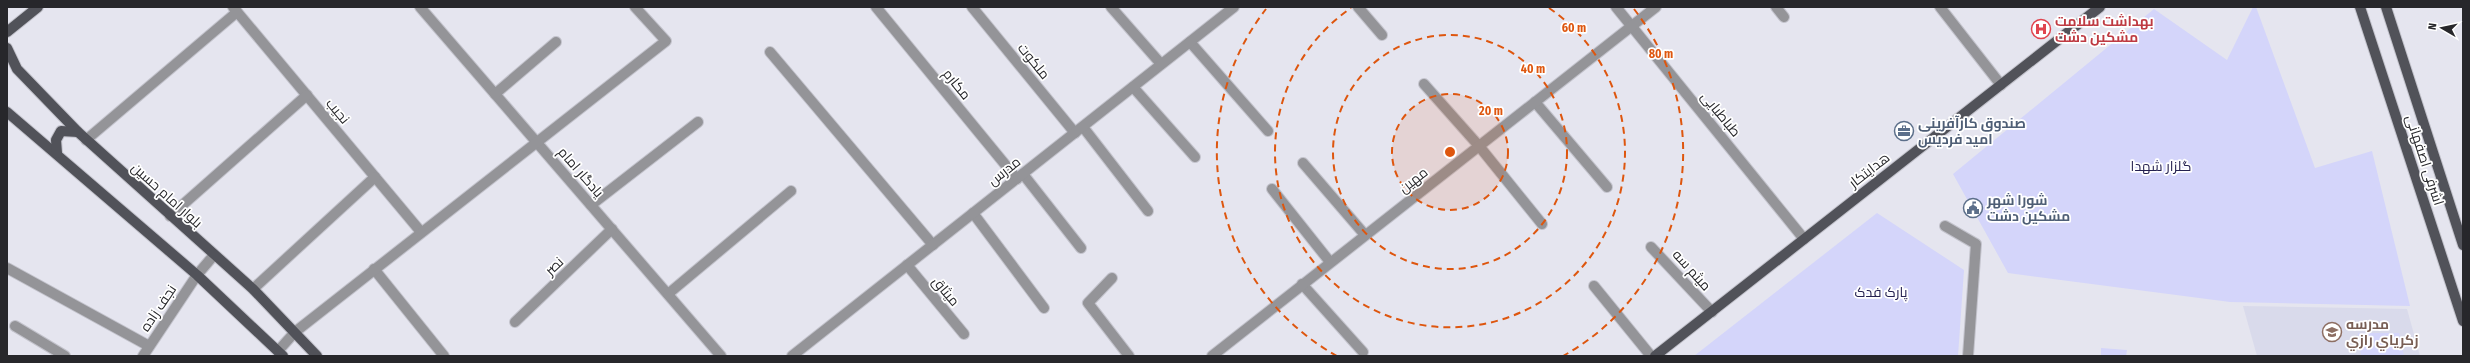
<svg xmlns="http://www.w3.org/2000/svg" width="2470" height="363" viewBox="0 0 2470 363" font-family="'Fira Sans Condensed',Cairo,sans-serif">
<rect width="100%" height="100%" fill="#e5e5ef"/>
<!-- built -->
<path fill="#d9daeb" d="M2243 306 2407 309 2420 356H2257Z"/>
<!-- green -->
<g fill="#d4d5fa">
<path d="M2253 7H2256L2315 168 2372 151 2410 306 2230 302 2008 273 1953 174 2154 9 2227 60Z"/>
<path d="M1877 213 1964 270 1958 356H1694Z"/>
<path d="M2358 333H2399L2404 356H2361Z"/>
<path d="M2101 348 2127 350 2126 356H2101Z"/>
</g>
<g fill="none" stroke-linecap="round" stroke-linejoin="round">
<defs>
<g id="minor">
<path d="M233 7 421 232"/>
<path d="M420 7 721 356"/>
<path d="M876 7 1017 179"/>
<path d="M972 7 1075 133"/>
<path d="M1111 7 1161 64"/>
<path d="M1358 7 1382 35"/>
<path d="M1616 7 1804 239"/>
<path d="M1776 7 1784 17"/>
<path d="M1940 7 2001 85"/>
<path d="M1190 42 1268 131"/>
<path d="M770 52 933 245"/>
<path d="M1424 84 1479 146 1542 224"/>
<path d="M1133 87 1195 157"/>
<path d="M495 94 556 42"/>
<path d="M1535 102 1607 187"/>
<path d="M1083 127 1148 211"/>
<path d="M86 140 237 12"/>
<path d="M1303 163 1365 235"/>
<path d="M1023 174 1081 248"/>
<path d="M1272 189 1330 262"/>
<path d="M591 205 698 122"/>
<path d="M973 213 1044 308"/>
<path d="M170 216 307 95"/>
<path d="M1945 226 1976 244 1968 356"/>
<path d="M1651 247 1712 312"/>
<path d="M907 265 964 334"/>
<path d="M7 268 149 346"/>
<path d="M374 269 444 356"/>
<path d="M1112 278 1088 303 1129 356"/>
<path d="M1302 284 1363 352"/>
<path d="M1594 286 1651 356"/>
<path d="M253 289 375 177"/>
<path d="M668 294 791 191"/>
<path d="M515 322 612 229"/>
<path d="M15 326 65 356"/>
<path d="M278 351 295 332 666 41 635 7"/>
<path d="M143 356 197 275 214 255"/>
<path d="M792 356 1234 7"/>
<path d="M1212 356 1656 7"/>
</g>
<g id="major">
<path d="M2360 7 2463 321"/>
<path d="M2386 7 2463 245"/>
<path d="M7 32 38 7"/>
<path d="M7 48 17 69 78 132 253 289 317 356"/>
<path d="M7 112 197 275 283 356"/>
<path d="M57 153 56 140 61 131 78 132"/>
<path d="M1655 356 2100 7"/>
</g>
</defs>
<!-- minor casing -->
<use href="#minor" stroke="#c3c3cc" stroke-width="12"/>
<!-- major casing -->
<use href="#major" stroke="#c3c3cc" stroke-width="12"/>
<!-- minor -->
<use href="#minor" stroke="#949498" stroke-width="10"/>
<!-- major -->
<use href="#major" stroke="#515259" stroke-width="10"/>
</g>
<!-- distance rings -->
<circle cx="1450" cy="152" r="58" fill="#de560e" fill-opacity=".12"/>
<g fill="none" stroke="#de560e" stroke-width="2" stroke-dasharray="7 5">
<circle cx="1450" cy="152" r="58"/>
<circle cx="1450" cy="152" r="117"/>
<path d="M1549 8A175 175 0 1 1 1351 8"/>
<path d="M1337 356A233 233 0 0 1 1266 9M1634 9A233 233 0 0 1 1563 356"/>
</g>
<!-- icons -->
<defs>
<symbol id="hospital-ring" viewBox="-11 -11 22 22"><circle r="9.5" fill="#fff" stroke="#e0444e" stroke-width="1.5"/><path d="M-5-5h3v3.5h4V-5h3V5h-3V1.5h-4V5h-3Z" fill="#e0444e"/></symbol>
<symbol id="office-ring" viewBox="-11 -11 22 22"><circle r="9.5" fill="#fff" stroke="#5c6f8a" stroke-width="1.5"/><path d="M-6-3h4V-5.5h4V-3h4V5H-6ZM-1-4.5V-3h2v-1.5ZM-6 0V1H6V0Z" fill="#5c6f8a"/></symbol>
<symbol id="civic-ring" viewBox="-11 -11 22 22"><circle r="9.5" fill="#fff" stroke="#5c6f8a" stroke-width="1.5"/><path d="M-.6-6.5H3V-4.5H.6V-3L4-1V1h2V6H-6V1h2V-1L-.6-3ZM-1.2 2.5V6h2.4V2.5Z" fill="#5c6f8a"/></symbol>
<symbol id="school-ring" viewBox="-11 -11 22 22"><circle r="9.5" fill="#fff" stroke="#8d6e63" stroke-width="1.5"/><path d="M0-5L7-2L0 1L-7-2ZM-4 1L0 2.5L4 1V4Q0 6-4 4Z" fill="#8d6e63"/></symbol>
</defs>
<g fill-rule="evenodd">
<use href="#hospital-ring" x="2030" y="18" width="22" height="22"/>
<use href="#office-ring" x="1893" y="120" width="22" height="22"/>
<use href="#civic-ring" x="1962" y="197" width="22" height="22"/>
<use href="#school-ring" x="2321" y="321" width="22" height="22"/>
</g>
<g text-anchor="middle" stroke-width="3.5" stroke-linejoin="round" paint-order="stroke">
<!-- health labels -->
<g font-size="14" font-weight="bold" fill="#be3a42" stroke="#fff" text-anchor="start">
<text x="2055" y="26">بهداشت سلامت<tspan x="2055" dy="16">مشکین دشت</tspan></text>
</g>
<!-- street labels -->
<g font-size="14" fill="#27272b" stroke="#fff">
<text transform="translate(1034 61) rotate(51)" y="5">ملکوت</text>
<text transform="translate(957 84) rotate(51)" y="5">مکارم</text>
<text transform="translate(338 111) rotate(50)" y="5">نجیب</text>
<text transform="translate(1721 114) rotate(51)" y="5">طباطبایی</text>
<text transform="translate(2425 160) rotate(72)" y="5">اشرفی اصفهانی</text>
<text transform="translate(1869 170) rotate(-38)" y="5">هدایتکار</text>
<text transform="translate(1004 171) rotate(-38)" y="5">مدرس</text>
<text transform="translate(581 172) rotate(49)" y="5">یادگار امام</text>
<text transform="translate(1413 180) rotate(-38)" y="5">مهین</text>
<text transform="translate(167 195) rotate(42)" y="5">بلوار امام حسین</text>
<text transform="translate(554 266) rotate(-44)" y="5">نصر</text>
<text transform="translate(1692 270) rotate(48)" y="5">میثم سه</text>
<text transform="translate(946 291) rotate(50)" y="5">میثاق</text>
<text transform="translate(158 308) rotate(-56)" y="5">نجف زاده</text>
</g>
<!-- service labels -->
<g font-size="14" font-weight="bold" fill="#4e5e75" stroke="#fff" text-anchor="start">
<text x="1918" y="128">صندوق کارآفرینی<tspan x="1918" dy="16">امید فردیس</tspan></text>
<text x="1987" y="205">شورا شهر<tspan x="1987" dy="16">مشکین دشت</tspan></text>
</g>
<!-- park labels -->
<g font-size="14" fill="#252150" stroke="#fff">
<text x="2161" y="171">گلزار شهدا</text>
<text x="1881" y="297">پارک فدک</text>
</g>
<!-- education labels -->
<g font-size="14" font-weight="bold" fill="#785e54" stroke="#fff" text-anchor="start">
<text x="2346" y="329">مدرسه<tspan x="2346" dy="16">زكرياي رازي</tspan></text>
</g>
</g>
<circle cx="1450" cy="152" r="6" fill="#de560e" stroke="#fff" stroke-width="2"/>
<g font-size="12" text-anchor="middle" font-weight="bold" fill="#de560e" stroke="#fff" stroke-width="3.5" stroke-linejoin="round" paint-order="stroke">
<text x="1574" y="32">60 m</text>
<text x="1661" y="58">80 m</text>
<text x="1533" y="73">40 m</text>
<text x="1491" y="115">20 m</text>
</g>
<!-- border -->
<rect width="2470" height="363" fill="none" stroke="#27272b" stroke-width="16"/>
<!-- north arrow -->
<g transform="translate(2442 28) rotate(279)" stroke="#ffffff" stroke-width="3" paint-order="stroke">
<path d="M0-3L7 15L0 10L-7 15Z" fill="#27272b"/>
<text y="-6" font-size="11" font-weight="bold" text-anchor="middle" fill="#27272b">N</text>
</g>
</svg>
